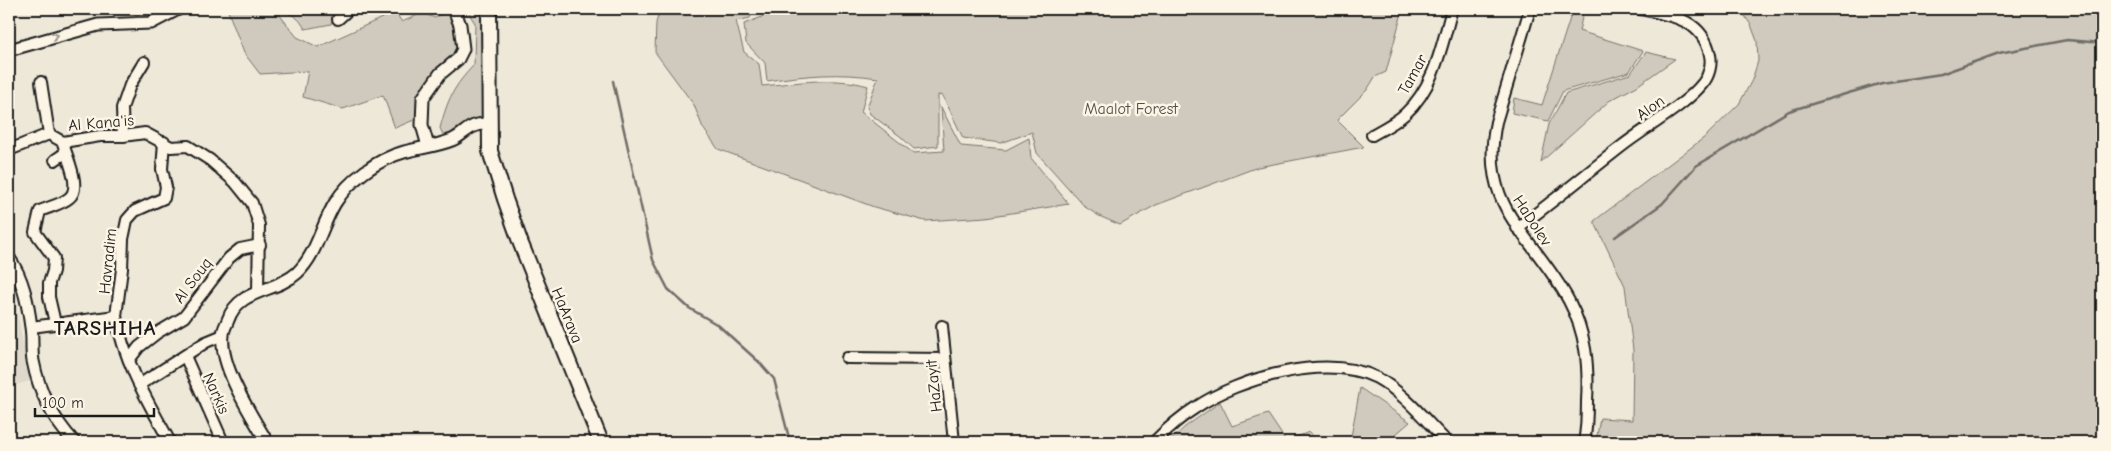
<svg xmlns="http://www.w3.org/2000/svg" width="2111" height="451" viewBox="0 0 2111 451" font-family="'Comic Neue',sans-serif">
<rect width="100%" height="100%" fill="#eee8d9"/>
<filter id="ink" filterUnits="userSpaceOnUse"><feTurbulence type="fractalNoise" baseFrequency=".02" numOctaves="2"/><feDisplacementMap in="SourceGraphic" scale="10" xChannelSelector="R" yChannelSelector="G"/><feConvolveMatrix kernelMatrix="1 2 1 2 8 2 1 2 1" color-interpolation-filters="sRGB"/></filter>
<g filter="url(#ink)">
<!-- built -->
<path fill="#ded9cb" d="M13 289 30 381 9 387V290Z"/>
<!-- green -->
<g fill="#cfcabd" stroke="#76736c">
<path d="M237 9H275L297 37 318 47 395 12 402 22 422 13 435 18 449 9 462 45 436 80 421 117 395 128 383 95 343 109 303 97 308 71 260 74 244 53 228 11Z"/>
<path d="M280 9H334L331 24 305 29C299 18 294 14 282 12Z"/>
<path d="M466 9H485L487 117 446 141 440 128C448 99 453 87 474 65L475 23Z"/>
<path d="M660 9H755L750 18 736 21 744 52 759 64 762 86C797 83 834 76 868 86L861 112 913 153 944 151 941 107 961 146 1006 150 1029 138 1031 158 1069 204 986 217 925 221 874 207 718 149 703 128 694 105 655 52 656 23Z"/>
<path d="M764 9H1403L1386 72 1375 77 1367 90 1337 120 1364 147 1258 167 1156 205 1120 225 1099 216 1085 207 1037 153 1032 132 1001 143 963 138 943 96 938 95V146L914 149 900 136 870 114 867 107 878 78C841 72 805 75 767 81L765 63 746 43 744 24 762 17Z"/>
<path d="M1573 9H1584L1579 31 1643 51 1629 72 1563 91 1548 121 1512 113 1514 98 1542 105Z"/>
<path d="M1740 9H2102V442H1596L1600 418 1632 420 1633 350 1625 286 1594 221 1705 137 1739 104 1752 80 1758 61 1757 41 1751 25Z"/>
<path d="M1646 52 1675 59 1637 86 1609 101 1541 162 1549 124 1566 93 1630 74Z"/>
<path d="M1360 388 1410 422 1396 434 1400 442H1350Z"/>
<path d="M1220 402 1232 426 1268 414 1286 441 1309 432 1318 442H1169L1185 427Z"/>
</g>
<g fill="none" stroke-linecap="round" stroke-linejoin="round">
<!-- stream -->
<g stroke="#6f6c67" stroke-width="2.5">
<path d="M613 81 653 260 668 289 689 308 718 325 759 362 774 379 790 442"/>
<path d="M1615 237 1662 204 1696 166 1789 111 1882 83 1941 74 1999 53 2067 40 2102 43"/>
</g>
<defs>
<g id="minor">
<path d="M1530 9 1496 122C1478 209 1533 234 1569 301 1586 333 1589 365 1587 401 1587 415 1587 428 1584 442"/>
<path d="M338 19 349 9"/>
<path d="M41 82 49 134"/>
<path d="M1372 135C1383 129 1395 123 1405 114 1434 88 1442 45 1452 9"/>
<path d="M123 136 122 108 130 85 144 62"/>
<path d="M9 150 49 134 63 142 100 136H123L145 133 171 147 188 146 210 160 235 182 252 203 259 225 258 292"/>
<path d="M55 160 65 153"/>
<path d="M1517 228C1553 202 1587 173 1622 146 1645 128 1686 105 1703 83 1709 76 1712 64 1710 55 1703 19 1670 15 1640 9"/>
<path d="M116 316 122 269 123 239 127 220 135 211 164 198 166 187 162 169 164 142"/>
<path d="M55 323 49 297V283L53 271 54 258 35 232 40 211C49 207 62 204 69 198 83 187 65 155 63 142"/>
<path d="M942 326 954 442"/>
<path d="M31 327 116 316C124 362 148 402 170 442"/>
<path d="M185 356 223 442"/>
<path d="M847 358 945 359"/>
<path d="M129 360 139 347 157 333 184 317 229 258 240 249 260 245"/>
<path d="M139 385 206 342 223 335"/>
<path d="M1154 442C1167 429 1179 418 1195 408 1239 378 1326 353 1377 378 1403 392 1427 422 1447 442"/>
</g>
<g id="tertiary">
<path d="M9 50 98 25 151 23 178 9"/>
<path d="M428 146 422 125 423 98 440 74 458 59 463 49 460 25 454 9"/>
<path d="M9 258C23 278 28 303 31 327 33 338 31 350 33 361 39 392 53 419 74 442"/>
<path d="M267 442C252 416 219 366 223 335 223 330 226 325 228 320 239 288 275 293 297 273 317 254 321 226 335 203 349 180 378 159 404 152 419 148 437 146 452 140 460 137 466 129 474 126 479 124 485 124 489 123"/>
</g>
<path id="secondary" d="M489 9 490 151 505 199 521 244 601 442"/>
</defs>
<!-- minor casing -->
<use href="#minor" stroke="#1c1c1c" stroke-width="14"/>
<!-- tertiary casing -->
<use href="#tertiary" stroke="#1c1c1c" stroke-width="15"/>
<!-- secondary casing -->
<use href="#secondary" stroke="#1c1c1c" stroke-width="18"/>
<!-- minor -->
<use href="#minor" stroke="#fcf5e5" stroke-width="10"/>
<!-- tertiary -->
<use href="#tertiary" stroke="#fcf5e5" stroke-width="11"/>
<!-- secondary -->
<use href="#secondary" stroke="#fcf5e5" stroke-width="14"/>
</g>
<!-- one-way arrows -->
<defs><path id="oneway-chevron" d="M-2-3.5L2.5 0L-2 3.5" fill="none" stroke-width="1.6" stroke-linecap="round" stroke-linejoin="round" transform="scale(1.25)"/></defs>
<use stroke="#97938b" href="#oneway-chevron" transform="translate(55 36) rotate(-16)"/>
</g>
<g text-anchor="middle" stroke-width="5" stroke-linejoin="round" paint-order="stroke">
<!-- street labels -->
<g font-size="16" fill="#1c1c1c" stroke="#fcf5e5">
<text transform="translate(1412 74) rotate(-61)" y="6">Tamar</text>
<text transform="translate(1650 107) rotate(-36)" y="6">Alon</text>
<text transform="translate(101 122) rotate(-5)" y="6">Al Kana'is</text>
<text transform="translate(1533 220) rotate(57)" y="6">HaDolev</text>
<text transform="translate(107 261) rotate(-84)" y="6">Havradim</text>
<text transform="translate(192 280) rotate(-53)" y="6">Al Souq</text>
<text transform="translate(568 315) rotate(68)" y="6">HaArava</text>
<text transform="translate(933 386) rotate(-96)" y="6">HaZayit</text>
<text transform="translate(217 393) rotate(66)" y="6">Narkis</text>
</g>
<!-- park labels -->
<g font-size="16" fill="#52504c" stroke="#fcf5e5">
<text x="1131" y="114">Maalot Forest</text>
</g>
<!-- district labels -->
<g font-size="21" font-weight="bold" letter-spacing="1" fill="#1c1c1c" stroke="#fcf5e5">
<text x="105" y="335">TARSHIHA</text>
</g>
</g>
<!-- margin -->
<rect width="2111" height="451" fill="none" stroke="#fcf5e5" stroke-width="30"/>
<rect x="15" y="15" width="2081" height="421" fill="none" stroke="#1c1c1c" stroke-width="2" filter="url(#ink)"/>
<!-- scale -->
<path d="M35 408v8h119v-8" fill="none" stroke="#1c1c1c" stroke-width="2.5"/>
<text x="42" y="408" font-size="15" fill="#1c1c1c" stroke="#fcf5e5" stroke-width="4" paint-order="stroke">100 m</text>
</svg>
